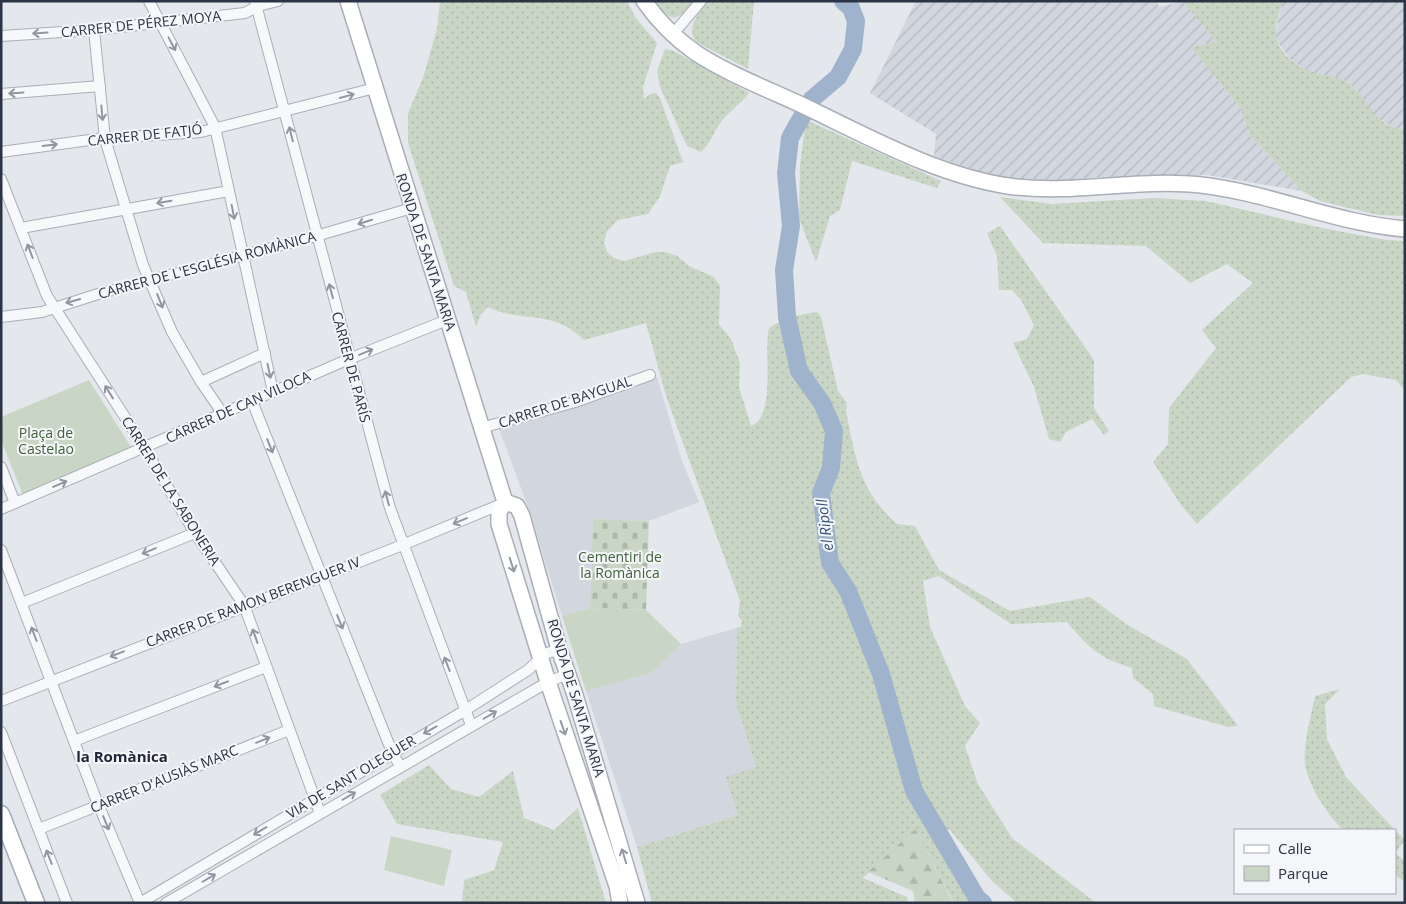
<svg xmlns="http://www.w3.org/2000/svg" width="1406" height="904" viewBox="0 0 1406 904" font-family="'Open Sans',sans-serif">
<defs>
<pattern id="industrial-furrows" width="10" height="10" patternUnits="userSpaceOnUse" patternTransform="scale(1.25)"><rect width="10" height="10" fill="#d2d6de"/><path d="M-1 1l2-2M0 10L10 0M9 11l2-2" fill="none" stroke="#b4b8c0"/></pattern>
<pattern id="grass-dots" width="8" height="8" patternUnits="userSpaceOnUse" patternTransform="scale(1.25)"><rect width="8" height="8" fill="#c9d6c5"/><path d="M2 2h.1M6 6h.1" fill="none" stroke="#adb8ab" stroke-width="1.8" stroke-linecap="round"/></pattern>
<pattern id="forest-firs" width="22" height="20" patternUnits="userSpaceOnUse" patternTransform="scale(1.25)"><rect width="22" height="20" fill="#c9d6c5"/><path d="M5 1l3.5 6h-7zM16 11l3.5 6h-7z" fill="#adb8ab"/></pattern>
<pattern id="cemetery-stones" width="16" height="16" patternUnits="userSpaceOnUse" patternTransform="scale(1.25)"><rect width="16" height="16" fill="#c9d6c5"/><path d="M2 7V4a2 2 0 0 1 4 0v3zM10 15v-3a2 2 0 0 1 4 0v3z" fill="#adb8ab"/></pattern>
</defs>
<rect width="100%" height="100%" fill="#e4e7ec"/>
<!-- built -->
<g fill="#d2d6de">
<path d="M657 377 682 461 699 502 649 521 593 519 590 608 562 616 530 512 499 429 618 394 617 390Z"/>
<path d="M737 628 736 703 756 767 738 815 637 847 586 691 650 673 681 644Z"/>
</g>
<!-- industrial -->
<g fill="url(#industrial-furrows)">
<path d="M916 1H1157L1159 7 1183 1 1216 42 1191 47 1241 109 1250 136 1302 191 1208 175 1099 177 1058 181 994 177 934 156 936 134 870 93Z"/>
<path d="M1282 1H1405V130L1395 128 1374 116 1356 89 1348 82 1307 71 1290 59 1279 44 1275 34Z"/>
</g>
<!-- grass -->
<g fill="url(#grass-dots)">
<path d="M440 1H627L635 17 657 43 643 87 644 99 650 94 656 93 660 98 683 162 670 166 660 196 648 214 618 220 607 231 604 242 607 252 614 258 624 261 656 252H665L677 256 689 266 714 277 720 286 719 324 731 339 740 363 739 387 751 426C777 416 763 352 769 328L787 317 817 312 821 317 838 391 847 403 846 411C856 459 859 490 897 524L915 526 939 570 1010 611 1090 597 1126 624 1187 659 1238 726 1228 727 1154 706 1153 694 1133 678 1132 668C1099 658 1089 648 1067 622L1011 624 939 576 923 581 930 627 965 706 980 723 965 746 978 784 1012 838 1096 903H1017L992 881 950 830H932L976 903H954L916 830 863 878 907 897 908 903H652L637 847 738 815 726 777 756 767 736 703 737 628 741 627 742 621 738 616 740 601 666 396 646 323 584 340C552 308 524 324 488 307L481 314 476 327 466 292 454 286 408 143V113L423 78 437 29Z"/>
<path d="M653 1H694L681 15 673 18 663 13Z"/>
<path d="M708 1H754L748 69 696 42C686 26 698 15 708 1Z"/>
<path d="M1183 1H1282C1280 11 1274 26 1276 35 1279 56 1300 69 1319 74 1330 76 1343 77 1351 85 1374 104 1367 122 1405 130V216L1378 215 1320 201 1302 191 1250 136 1241 109 1191 47 1216 42Z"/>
<path d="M665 49 674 51 749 93C741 104 729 111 721 122 713 132 711 143 701 152L687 146 660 87 657 71Z"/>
<path d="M806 120 941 181 937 188 852 161 840 210 830 216 816 262 799 218 800 165Z"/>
<path d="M1000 197 1052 204 1154 198 1206 201 1322 228 1386 240 1405 241V391L1396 380 1363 374 1351 377 1197 524 1181 505 1153 462 1168 444 1169 408 1216 348 1202 330 1253 283 1227 264 1190 283 1146 246 1043 243Z"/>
<path d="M1000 226 1094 360V408L1109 431 1104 435 1092 419 1066 432 1060 442 1049 439 1034 387 1013 343 1027 339 1034 325 1021 300 1012 290H999L997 256 987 233Z"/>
<path d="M1340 689 1325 704 1327 739 1346 777 1395 830H1343C1328 815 1308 786 1305 764 1303 745 1311 715 1315 696Z"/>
<path d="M429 765 451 789 479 797 513 771 524 818 554 830 578 808 606 903H462L464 880 494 870 503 842 397 824 380 795Z"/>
<path d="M1395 830 1405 840 1395 853 1405 861V882L1395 875Z"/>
</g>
<!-- forest -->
<path fill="url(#forest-firs)" d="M916 829 953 903H954H915L913 891 868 872Z"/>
<!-- cemetery -->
<path fill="url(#cemetery-stones)" d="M593 519 649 521 646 610 590 608Z"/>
<!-- park -->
<g fill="#c9d6c5">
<path d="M89 380 131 447 23 495 1 440V417Z"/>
<path d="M590 608 646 610 681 644 651 673 586 691 562 616Z"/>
<path d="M391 836 452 850 444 886 384 870Z"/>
</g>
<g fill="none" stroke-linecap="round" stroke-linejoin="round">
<!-- river -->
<path stroke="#9fb4cc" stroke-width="18" d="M843 1 851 8 856 21 853 49 838 77 812 99 790 138 786 173 791 226 784 270 787 317 799 371 822 403 834 431 831 468 821 493 830 563 848 591 881 674 914 791 977 898 983 903"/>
<defs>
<g id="street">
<path d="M149 1 215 127 273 392"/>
<path d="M255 1 390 508 471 725"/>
<path d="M94 30 105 139 143 265 172 332 201 382 223 414"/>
<path d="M673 34 701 1"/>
<path d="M1 36 94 30 245 13 258 6 278 1"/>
<path d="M1 94 100 86"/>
<path d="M1 152 97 139 201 132 375 88"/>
<path d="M1 179 47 296 141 442 195 533 244 605 320 813"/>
<path d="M21 228 229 191"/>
<path d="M1 317 42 312 98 294 316 236 412 208"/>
<path d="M201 382 265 353"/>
<path d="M252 401 392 752 400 766"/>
<path d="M481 428 575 402 650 375"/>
<path d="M1 467 15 503"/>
<path d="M1 509 349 359 447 320"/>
<path d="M1 550 96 799 140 903"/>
<path d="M22 603 195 533"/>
<path d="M1 701 395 548 504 503"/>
<path d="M1 732 67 903"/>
<path d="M74 741 266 667"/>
<path d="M39 829 289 730"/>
<path d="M140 903 464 711 528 670 545 654 559 649"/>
<path d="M166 903 548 682 568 674"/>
</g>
<g id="secondary">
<path d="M348 1 505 502"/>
<path d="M644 1C658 21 676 39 696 53 730 75 770 90 806 107 871 138 937 175 1008 186 1073 195 1137 178 1201 185 1270 193 1335 223 1405 229"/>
<path d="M505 502 517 506 522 516 559 649 575 695 637 903"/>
<path d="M505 502 499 512V524L548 682 617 886 620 903"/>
</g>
<path id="primary" d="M1 814 36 903"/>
</defs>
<!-- street casing -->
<use href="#street" stroke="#a9aeb7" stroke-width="12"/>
<!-- secondary casing -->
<use href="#secondary" stroke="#a9aeb7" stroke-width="18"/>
<!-- primary casing -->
<use href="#primary" stroke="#a3abb8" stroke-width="19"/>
<!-- street -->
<use href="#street" stroke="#f7f8fa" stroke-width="10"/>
<!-- secondary -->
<use href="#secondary" stroke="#fff" stroke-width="15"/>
<!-- primary -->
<use href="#primary" stroke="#fff" stroke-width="16"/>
</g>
<!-- one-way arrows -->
<defs><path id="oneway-shaft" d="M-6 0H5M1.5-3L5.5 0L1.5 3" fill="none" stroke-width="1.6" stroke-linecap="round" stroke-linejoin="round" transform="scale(1.25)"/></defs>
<g stroke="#9196a0">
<use href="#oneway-shaft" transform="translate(40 33) rotate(176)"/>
<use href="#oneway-shaft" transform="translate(172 44) rotate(62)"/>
<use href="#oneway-shaft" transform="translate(16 93) rotate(176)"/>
<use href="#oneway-shaft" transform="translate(347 96) rotate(-15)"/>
<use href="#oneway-shaft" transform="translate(102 113) rotate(85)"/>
<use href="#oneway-shaft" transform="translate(291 134) rotate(-104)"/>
<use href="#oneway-shaft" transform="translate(50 145) rotate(-7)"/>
<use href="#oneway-shaft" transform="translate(164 202) rotate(170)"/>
<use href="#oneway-shaft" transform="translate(233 212) rotate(79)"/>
<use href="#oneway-shaft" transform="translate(365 222) rotate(163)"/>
<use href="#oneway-shaft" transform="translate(30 251) rotate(-111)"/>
<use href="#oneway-shaft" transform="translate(331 291) rotate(-105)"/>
<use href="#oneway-shaft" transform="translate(73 301) rotate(164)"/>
<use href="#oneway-shaft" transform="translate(160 301) rotate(68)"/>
<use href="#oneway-shaft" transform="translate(366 352) rotate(-22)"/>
<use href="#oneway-shaft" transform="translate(269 371) rotate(78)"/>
<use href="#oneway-shaft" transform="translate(109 392) rotate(-122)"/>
<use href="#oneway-shaft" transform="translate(270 446) rotate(68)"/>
<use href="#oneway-shaft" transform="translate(60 484) rotate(-23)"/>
<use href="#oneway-shaft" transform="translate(387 498) rotate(-105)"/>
<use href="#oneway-shaft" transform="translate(460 521) rotate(157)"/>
<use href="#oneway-shaft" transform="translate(149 551) rotate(158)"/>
<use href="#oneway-shaft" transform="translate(340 622) rotate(68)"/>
<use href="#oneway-shaft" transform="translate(34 634) rotate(-111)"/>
<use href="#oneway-shaft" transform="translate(255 636) rotate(-110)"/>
<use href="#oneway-shaft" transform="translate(117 654) rotate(159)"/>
<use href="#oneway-shaft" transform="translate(447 664) rotate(-111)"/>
<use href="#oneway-shaft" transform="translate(221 684) rotate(159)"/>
<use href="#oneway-shaft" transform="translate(490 715) rotate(-30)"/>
<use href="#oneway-shaft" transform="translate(430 730) rotate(151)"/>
<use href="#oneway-shaft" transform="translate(263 740) rotate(-22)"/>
<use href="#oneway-shaft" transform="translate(349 796) rotate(-30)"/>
<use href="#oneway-shaft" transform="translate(106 823) rotate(67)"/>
<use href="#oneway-shaft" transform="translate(260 831) rotate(149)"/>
<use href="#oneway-shaft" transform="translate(49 857) rotate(-111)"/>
<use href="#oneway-shaft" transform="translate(209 878) rotate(-30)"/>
</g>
<g stroke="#959aa2">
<use href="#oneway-shaft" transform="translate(512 565) rotate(72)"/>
<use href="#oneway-shaft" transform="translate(563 728) rotate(71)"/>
<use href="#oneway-shaft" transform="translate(624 856) rotate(-107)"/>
</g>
<g text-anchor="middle" stroke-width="4" stroke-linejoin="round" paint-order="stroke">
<!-- street labels -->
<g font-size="14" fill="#2b3445" stroke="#f4f6f9">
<text transform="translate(141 24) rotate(-6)" y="5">CARRER DE PÉREZ MOYA</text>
<text transform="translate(145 135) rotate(-6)" y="5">CARRER DE FATJÓ</text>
<text transform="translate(426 252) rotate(72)" y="5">RONDA DE SANTA MARIA</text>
<text transform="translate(207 265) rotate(-15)" y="5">CARRER DE L'ESGLÉSIA ROMÀNICA</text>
<text transform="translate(351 367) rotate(75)" y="5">CARRER DE PARÍS</text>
<text transform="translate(565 402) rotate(-18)" y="5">CARRER DE BAYGUAL</text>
<text transform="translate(238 407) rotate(-24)" y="5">CARRER DE CAN VILOCA</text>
<text transform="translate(171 491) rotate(58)" y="5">CARRER DE LA SABONERIA</text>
<text transform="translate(253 602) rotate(-21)" y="5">CARRER DE RAMON BERENGUER IV</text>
<text transform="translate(576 698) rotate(73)" y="5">RONDA DE SANTA MARIA</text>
<text transform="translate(351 777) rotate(-31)" y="5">VIA DE SANT OLEGUER</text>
<text transform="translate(164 779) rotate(-22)" y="5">CARRER D'AUSIÀS MARC</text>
</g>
<!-- park labels -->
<g font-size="14" fill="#3f6138" stroke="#f4f6f9">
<text x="46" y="438">Plaça de<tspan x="46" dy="16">Castelao</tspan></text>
<text x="620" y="562">Cementiri de<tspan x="620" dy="16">la Romànica</tspan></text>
</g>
<!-- water labels -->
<g font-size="15" font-style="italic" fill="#34527a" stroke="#f4f6f9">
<text transform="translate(825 525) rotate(-97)" y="5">el Ripoll</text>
</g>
<!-- neighbourhood labels -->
<g font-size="15" font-weight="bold" fill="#1d2536" stroke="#f4f6f9">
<text x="122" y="762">la Romànica</text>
</g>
</g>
<!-- border -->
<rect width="1406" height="904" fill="none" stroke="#2b3445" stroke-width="5"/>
<!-- legend -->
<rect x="1234" y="829" width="162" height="65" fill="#f4f6f9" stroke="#a4a8b1"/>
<rect x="1244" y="845" width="25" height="8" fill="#ffffff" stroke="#a4a8b1"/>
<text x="1278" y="854" font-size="15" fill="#2b3445">Calle</text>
<rect x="1244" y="866" width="25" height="15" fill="#c9d6c5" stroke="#a4a8b1"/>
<text x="1278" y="879" font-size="15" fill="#2b3445">Parque</text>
</svg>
